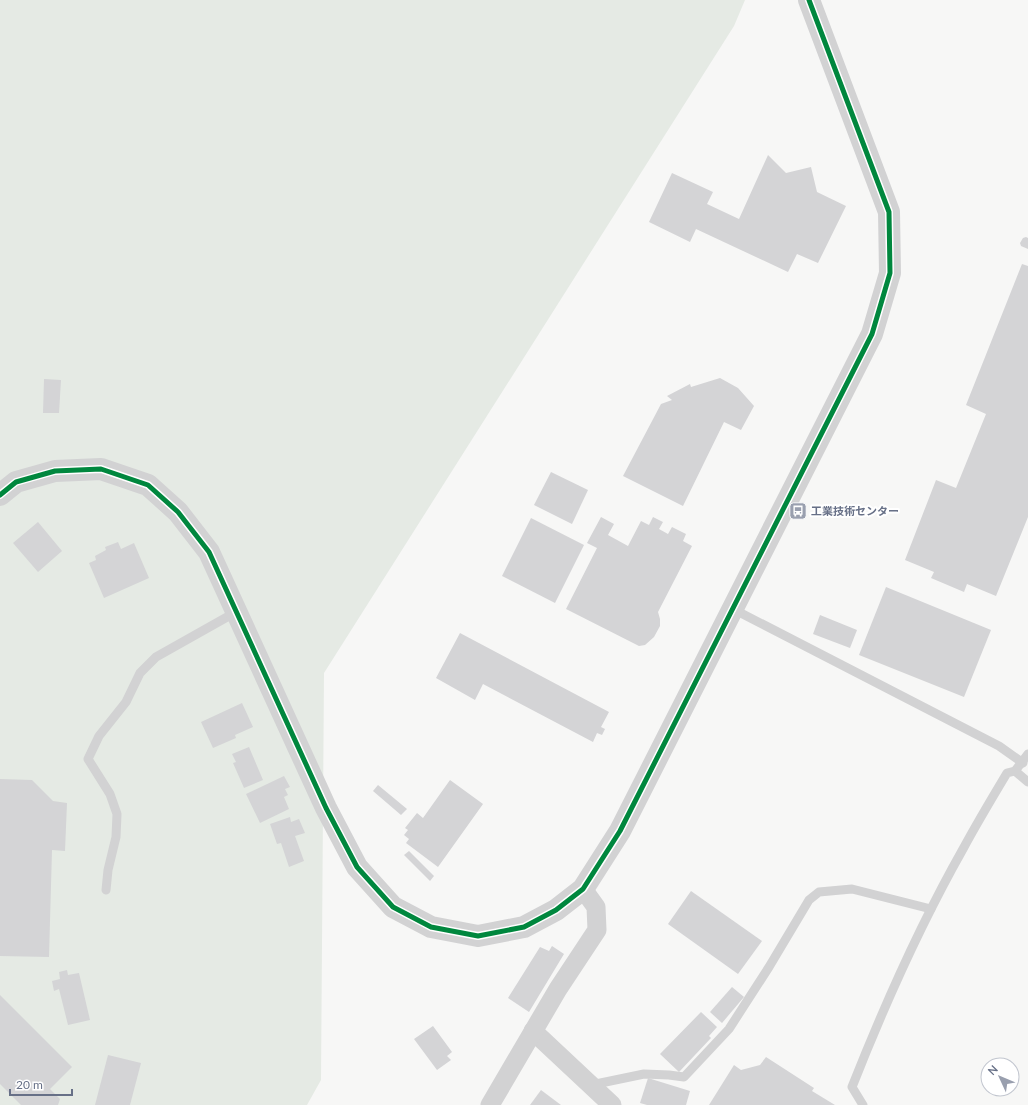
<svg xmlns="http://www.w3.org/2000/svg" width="1028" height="1105" viewBox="0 0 1028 1105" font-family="Lato,'Noto Sans JP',sans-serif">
<rect width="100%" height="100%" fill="#f7f7f6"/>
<!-- green -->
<path fill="#e5eae4" d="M0 0H745L734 26 324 673 321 1080 307 1105H0Z"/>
<!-- building -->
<g fill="#d4d4d6">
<path d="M768 155 786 173 811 167 817 192 846 206 818 263 797 254 788 272 696 229 690 242 649 222 672 173 713 192 707 204 739 219Z"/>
<path d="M1026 237 1028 238V249L1021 246 1020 243 1023 238Z"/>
<path d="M1022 264 1028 266V517L996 596 967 584 964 592 931 578 934 572 905 560 936 480 956 488 986 414 966 405Z"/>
<path d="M720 378 738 388 754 406 741 430 724 422 683 506 623 476 661 404 672 400 667 396 690 384 691 387Z"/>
<path d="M44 379 61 380 59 413H43Z"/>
<path d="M551 472 588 490 572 524 534 505Z"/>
<path d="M601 517 614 524 608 535 628 546 641 521 649 525 653 517 663 522 659 529 668 534 672 527 686 534 683 541 692 546 658 612 660 619V626L654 637 645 645 639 646 566 609 597 548 587 543Z"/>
<path d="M531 518 584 545 555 603 502 576Z"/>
<path d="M38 522 62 551 38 572 13 543Z"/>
<path d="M118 542 121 549 134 543 149 578 104 598 89 563 96 560 95 556 106 550 105 547Z"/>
<path d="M886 587 991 630 964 697 859 655Z"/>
<path d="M820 615 857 630 850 648 813 634Z"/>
<path d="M460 633 609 712 601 727 605 729 602 735 597 733 593 742 483 684 475 700 436 678Z"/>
<path d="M242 703 253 727 235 735 236 738 213 748 201 722Z"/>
<path d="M249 747 263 780 244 788 233 763 236 762 232 754Z"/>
<path d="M284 776 290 787 285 789 288 795 284 797 289 809 260 823 246 794Z"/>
<path d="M0 779 32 780 53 801 67 803 65 851 52 850 49 957 0 956Z"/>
<path d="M450 780 483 804 438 867 406 843 409 839 404 835 408 830 405 828 417 813 423 818Z"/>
<path d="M378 785 407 809 401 815 373 791Z"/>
<path d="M290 817 291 822 299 819 305 833 295 836 304 861 289 867 281 843 277 844 270 824Z"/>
<path d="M409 851 434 876 430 881 404 855Z"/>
<path d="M691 891 762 941 738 974 668 924Z"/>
<path d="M552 946 564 954 529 1012 508 998 540 947 549 951Z"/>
<path d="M67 970 68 975 79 973 90 1020 68 1025 59 989 54 991 52 981 60 979 59 972Z"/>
<path d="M732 987 744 997 722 1023 710 1012Z"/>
<path d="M0 995 72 1067 50 1089 60 1099 58 1105H21L0 1084Z"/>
<path d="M701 1012 717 1027 709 1036 711 1038 679 1072 660 1054Z"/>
<path d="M433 1026 452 1052 447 1056 451 1060 437 1070 414 1039Z"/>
<path d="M108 1055 141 1063 130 1105H95Z"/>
<path d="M766 1057 814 1088 812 1091 835 1105H709L734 1065 741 1070 760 1065Z"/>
<path d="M648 1078 690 1091 686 1105H647L640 1103Z"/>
<path d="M541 1090 561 1105H530Z"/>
</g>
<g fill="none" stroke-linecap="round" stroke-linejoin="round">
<!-- service -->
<g stroke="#d2d2d3" stroke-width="9">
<path d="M733 609 999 746 1023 763"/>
<path d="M1015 771 1028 782"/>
<path d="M106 890 108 870 116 837 117 814 110 794 88 759 99 736 126 702 140 673 156 657 236 612"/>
<path d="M591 1085 644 1074 669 1075 684 1077 729 1029 769 967 809 900 819 892 852 889 931 909"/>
<path d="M863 1105 852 1087C884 1006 920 925 963 849 977 823 992 798 1007 773L1015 771 1028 754"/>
</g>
<!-- minor -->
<g stroke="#d2d2d3" stroke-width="19">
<path d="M533 1031 612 1105"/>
<path d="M490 1105 558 989 597 930 596 907 583 889"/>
</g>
<!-- tertiary -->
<path stroke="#d2d2d3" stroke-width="22" d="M0 495 16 482 55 471 101 469 148 485 178 512 209 552 326 808 357 867 393 907 431 927 478 936 524 927 556 910 583 889 620 831 872 334 890 273 889 212 809 0"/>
<defs>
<path id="cycleway" d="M0 495 16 482 55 471 101 469 148 485 178 512 209 552 326 808 357 867 393 907 431 927 478 936 524 927 556 910 583 889 620 831 872 334 890 273 889 212 809 0"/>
</defs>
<!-- cycleway casing -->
<use href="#cycleway" stroke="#fff" stroke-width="8"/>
<!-- cycleway -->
<use href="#cycleway" stroke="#00873e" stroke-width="5"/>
</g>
<!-- icons -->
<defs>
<symbol id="bus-square" viewBox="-11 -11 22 22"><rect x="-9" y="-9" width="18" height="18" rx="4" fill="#999fae" stroke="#fff"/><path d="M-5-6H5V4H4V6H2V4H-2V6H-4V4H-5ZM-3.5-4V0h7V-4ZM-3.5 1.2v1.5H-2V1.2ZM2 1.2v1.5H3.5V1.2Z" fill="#fff"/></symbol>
</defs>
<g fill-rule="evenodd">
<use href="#bus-square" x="788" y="501" width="20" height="20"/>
</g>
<g text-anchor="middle" stroke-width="4" stroke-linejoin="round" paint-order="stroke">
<!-- poi labels -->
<g font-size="11" font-weight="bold" fill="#677087" stroke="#fff" text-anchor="start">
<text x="811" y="515">工業技術センター</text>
</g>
</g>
<!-- north arrow -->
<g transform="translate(1000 1077) rotate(314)"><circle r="19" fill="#ffffff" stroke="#c2c6cf"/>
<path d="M0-3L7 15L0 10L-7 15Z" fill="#999fae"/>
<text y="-6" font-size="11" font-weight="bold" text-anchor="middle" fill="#677087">N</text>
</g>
<!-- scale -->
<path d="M10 1089v6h62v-6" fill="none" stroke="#677087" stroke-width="2"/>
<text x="16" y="1089" font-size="12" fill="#677087" stroke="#ffffff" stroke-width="3" paint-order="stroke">20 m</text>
</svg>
